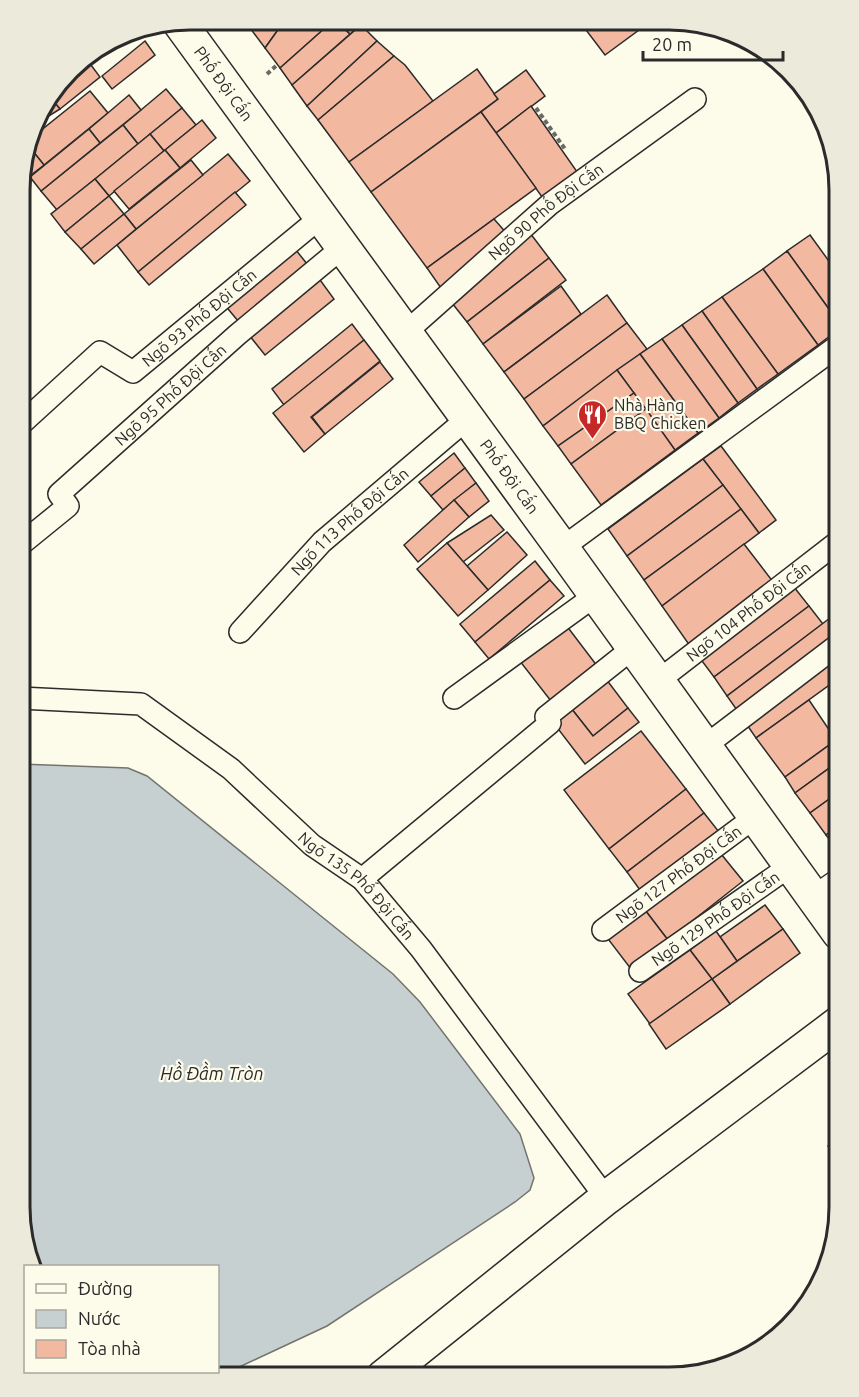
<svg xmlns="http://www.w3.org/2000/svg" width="859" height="1397" viewBox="0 0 859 1397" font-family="Ubuntu,sans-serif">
<rect width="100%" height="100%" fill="#fdfbea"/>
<!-- water -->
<path fill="#c7d0d0" stroke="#74746e" stroke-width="1.5" d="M20 764 128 768 147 776 393 974 420 1002 520 1134 534 1178 530 1190 515 1202 327 1326 220 1376H167L156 1372H218V1266H31L20 1207Z"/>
<!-- building -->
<g fill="#f2b8a0" stroke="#2b2b2b" stroke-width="1.5">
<path d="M244 20H285L265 48Z"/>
<path d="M285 20H334L280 68 265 48Z"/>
<path d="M334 20 350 34 292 85 280 68Z"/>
<path d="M336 20 355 21 361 25 350 34Z"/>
<path d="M580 22H640L643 27 605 55Z"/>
<path d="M361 25 377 41 307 106 292 85Z"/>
<path d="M145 41 155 55 112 89 102 76Z"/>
<path d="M377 41 394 56 318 120 307 106Z"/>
<path d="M394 56 405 65 433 101 349 162 318 120Z"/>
<path d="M85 57 100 77 60 109 50 97 77 62Z"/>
<path d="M477 69 498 99 371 192 349 162Z"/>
<path d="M526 70 545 96 496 133 481 112 498 99 494 94Z"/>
<path d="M166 89 182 108 138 144 123 125Z"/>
<path d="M90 91 108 113 44 165 28 145 29 140Z"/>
<path d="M129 95 141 110 100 143 89 129Z"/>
<path d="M50 97 60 109 34 125 37 114Z"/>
<path d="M531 106 580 176 545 201 496 133Z"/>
<path d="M182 108 196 125 164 151 150 134Z"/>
<path d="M481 112 536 188 427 268 371 192Z"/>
<path d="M202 120 216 138 180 168 165 150Z"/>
<path d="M123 125 138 144 57 210 41 191Z"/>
<path d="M89 129 100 143 41 191 30 177Z"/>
<path d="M150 134 164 151 109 196 95 179Z"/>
<path d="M28 145 44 165 22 182 21 168Z"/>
<path d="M165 150 180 168 129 209 114 191Z"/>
<path d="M228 154 250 181 138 272 117 245Z"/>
<path d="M191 160 203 175 136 229 124 214Z"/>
<path d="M95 179 109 196 65 232 51 214Z"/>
<path d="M235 192 246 205 149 285 138 272Z"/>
<path d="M109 196 124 214 81 249 65 232Z"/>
<path d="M124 214 136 229 94 264 81 249Z"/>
<path d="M494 219 509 236 443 291 427 268Z"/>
<path d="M530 233 549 258 467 322 452 303Z"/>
<path d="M810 235 839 275V323L787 251Z"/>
<path d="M292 245 311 269 243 327 224 304Z"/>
<path d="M787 251 839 323V329L818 345 763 269Z"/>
<path d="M549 258 566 280 483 344 467 322Z"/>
<path d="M763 269 818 345 778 374 722 297Z"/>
<path d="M315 273 334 299 265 355 245 330Z"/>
<path d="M561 286 581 314 504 372 483 344Z"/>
<path d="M607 295 627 323 524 399 504 372Z"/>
<path d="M722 297 778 374 757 389 702 311Z"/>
<path d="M702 311 757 389 738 403 682 325Z"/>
<path d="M627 323 647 349 543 426 524 399Z"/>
<path d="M352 324 364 340 284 405 272 389Z"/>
<path d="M682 325 738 403 719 418 662 339Z"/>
<path d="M662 339 719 418 698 433 640 354Z"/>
<path d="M364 340 380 361 311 417 325 434 304 452 273 413Z"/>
<path d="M640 354 698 433 675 450 617 370Z"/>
<path d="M380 362 393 379 325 434 312 417Z"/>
<path d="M617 370 634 393 558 446 543 426Z"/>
<path d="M634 393 646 409 571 464 558 446Z"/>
<path d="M646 409 675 450 601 505 571 464Z"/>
<path d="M721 446 776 520 759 533 703 459Z"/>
<path d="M454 453 465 468 431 496 419 482Z"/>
<path d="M703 459 723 485 627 556 608 529Z"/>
<path d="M465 468 476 483 443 510 431 496Z"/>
<path d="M476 483 489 501 469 517 454 500Z"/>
<path d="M723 485 741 509 644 580 627 556Z"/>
<path d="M454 500 469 517 418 562 404 545Z"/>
<path d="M741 509 759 533 662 606 644 580Z"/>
<path d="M491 515 504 530 463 562 447 543Z"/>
<path d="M507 532 527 555 488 590 467 566Z"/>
<path d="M447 543 488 590 458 616 417 569Z"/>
<path d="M744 544 774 583 690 646 662 606Z"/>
<path d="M535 561 550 580 475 642 460 624Z"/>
<path d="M550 580 564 596 489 659 475 642Z"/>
<path d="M794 587 809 606 714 677 699 657Z"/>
<path d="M809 606 823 624 727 696 714 677Z"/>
<path d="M830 618 839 631V638L739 713 727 696Z"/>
<path d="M566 625 601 671 551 701 519 660Z"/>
<path d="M839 655V678L756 738 745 722Z"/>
<path d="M603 675 628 708 593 736 567 703Z"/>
<path d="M809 700 836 740 785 777 756 738Z"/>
<path d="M567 703 593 736 628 708 639 722 585 764 549 717Z"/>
<path d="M641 731 686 789 609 849 564 790Z"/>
<path d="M839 738V761L795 793 785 777Z"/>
<path d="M839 761V792L810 813 795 793Z"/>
<path d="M686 789 704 813 627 872 609 849Z"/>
<path d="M839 792V826L826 835 810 813Z"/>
<path d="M704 813 723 837 645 897 627 872Z"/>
<path d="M839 826V853L826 835Z"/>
<path d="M717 849 743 881 668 940 642 906Z"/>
<path d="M765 905 783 929 737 961 720 937Z"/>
<path d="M642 906 668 940 631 969 605 935Z"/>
<path d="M783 929 800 953 730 1004 712 979Z"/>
<path d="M716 931 737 961 712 979 690 950Z"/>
<path d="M690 950 712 979 650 1024 628 994Z"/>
<path d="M712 979 730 1004 666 1049 649 1024Z"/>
<path d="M839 1136V1159L828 1146Z"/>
</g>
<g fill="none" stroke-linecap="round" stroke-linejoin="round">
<defs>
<g id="service">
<path id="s1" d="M405 333 550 204 695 99"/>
<path id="s2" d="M21 424 100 352 133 372 321 217"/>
<path id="s3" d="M20 545 68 506 59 494 237 335 343 247"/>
<path d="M562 548 839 345"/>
<path id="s4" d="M240 632 322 542 468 418"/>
<path id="s5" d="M658 681 839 541"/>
<path id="s6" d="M20 698 141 704 231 769 312 845 362 879 421 949 606 1198"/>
<path d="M454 698 596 595"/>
<path d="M705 746 839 644"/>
<path d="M362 879 550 723 546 717 633 648"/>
<path d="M813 897 839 879"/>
<path id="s7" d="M603 930 755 817"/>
<path id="s8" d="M640 971 790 866"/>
</g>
<path id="minor" d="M383 1377 606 1198 839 1023"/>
<g id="tertiary">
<path id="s9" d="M179 22 562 548 839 933"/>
</g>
</defs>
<!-- service casing -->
<use href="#service" stroke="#2b2b2b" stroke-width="24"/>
<!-- minor casing -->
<use href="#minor" stroke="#2b2b2b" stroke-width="36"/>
<!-- tertiary casing -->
<use href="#tertiary" stroke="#2b2b2b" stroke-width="36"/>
<!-- path -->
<g stroke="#6a6964" stroke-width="4" stroke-dasharray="4.5 3" stroke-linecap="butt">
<path d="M267 74 277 65"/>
<path d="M536 108 565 149"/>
</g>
<!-- service -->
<use href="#service" stroke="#fdfbea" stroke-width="21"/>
<!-- minor -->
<use href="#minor" stroke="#fdfbea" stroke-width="33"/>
<!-- tertiary -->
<use href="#tertiary" stroke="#fdfbea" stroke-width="33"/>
</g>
<!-- icons -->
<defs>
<symbol id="restaurant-pin" viewBox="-11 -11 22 30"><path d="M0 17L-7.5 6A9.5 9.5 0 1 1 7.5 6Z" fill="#c62828" stroke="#fdfbea"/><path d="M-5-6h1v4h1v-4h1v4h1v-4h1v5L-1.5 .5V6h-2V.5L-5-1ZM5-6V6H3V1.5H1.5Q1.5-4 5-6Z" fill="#fff"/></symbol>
</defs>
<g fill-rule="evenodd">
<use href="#restaurant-pin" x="576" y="398" width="33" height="45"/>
</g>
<g text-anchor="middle" stroke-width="4.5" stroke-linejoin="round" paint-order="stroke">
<!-- street labels -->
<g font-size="16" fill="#2b2b2b" stroke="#fdfbea">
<text dy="6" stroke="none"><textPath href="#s9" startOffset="76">Phố Đội Cấn</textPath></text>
<text dy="6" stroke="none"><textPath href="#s1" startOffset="186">Ngõ 90 Phố Đội Cấn</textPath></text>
<text dy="6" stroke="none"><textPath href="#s2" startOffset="231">Ngõ 93 Phố Đội Cấn</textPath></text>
<text dy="6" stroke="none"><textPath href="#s3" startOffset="226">Ngõ 95 Phố Đội Cấn</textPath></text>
<text dy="6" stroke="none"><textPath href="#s9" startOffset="562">Phố Đội Cấn</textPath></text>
<text dy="6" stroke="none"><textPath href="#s4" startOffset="156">Ngõ 113 Phố Đội Cấn</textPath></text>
<text dy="6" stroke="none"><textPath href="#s5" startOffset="114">Ngõ 104 Phố Đội Cấn</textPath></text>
<text dy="6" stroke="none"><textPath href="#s7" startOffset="94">Ngõ 127 Phố Đội Cấn</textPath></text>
<text dy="6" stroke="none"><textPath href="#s6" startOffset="404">Ngõ 135 Phố Đội Cấn</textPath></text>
<text dy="6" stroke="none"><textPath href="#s8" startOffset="92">Ngõ 129 Phố Đội Cấn</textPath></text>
</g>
<!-- poi labels -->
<g font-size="16" fill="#2b2b2b" stroke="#fdfbea" text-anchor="start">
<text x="614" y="411">Nhà Hàng<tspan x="614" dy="18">BBQ Chicken</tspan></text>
</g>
<!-- water labels -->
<g font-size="18" font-style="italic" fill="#2b2b2b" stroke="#fdfbea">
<text x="212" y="1080">Hồ Đầm Tròn</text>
</g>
</g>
<!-- crop -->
<path d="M0 0H859V1397H0ZM190 30H669A160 160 0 0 1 829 190V1207A160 160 0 0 1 669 1367H190A160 160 0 0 1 30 1207V190A160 160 0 0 1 190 30Z" fill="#eceadb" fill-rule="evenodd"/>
<path fill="none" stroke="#2b2b2b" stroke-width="3" d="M190 30H669A160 160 0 0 1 829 190V1207A160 160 0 0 1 669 1367H190A160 160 0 0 1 30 1207V190A160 160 0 0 1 190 30Z"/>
<!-- legend -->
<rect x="24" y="1265" width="195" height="108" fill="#fdfbea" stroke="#a9a89e" stroke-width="1.5"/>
<rect x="36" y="1284" width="30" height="9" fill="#fdfbea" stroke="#a9a89e" stroke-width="1.5"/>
<text x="78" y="1295" font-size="18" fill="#2b2b2b">Đường</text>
<rect x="36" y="1310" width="30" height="18" fill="#c7d0d0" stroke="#a9a89e" stroke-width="1.5"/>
<text x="78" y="1325" font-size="18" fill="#2b2b2b">Nước</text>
<rect x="36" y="1340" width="30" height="18" fill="#f2b8a0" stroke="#a9a89e" stroke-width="1.5"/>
<text x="78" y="1355" font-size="18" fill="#2b2b2b">Tòa nhà</text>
<!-- scale -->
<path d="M643 51v9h140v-9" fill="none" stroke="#2b2b2b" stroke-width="3"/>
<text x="652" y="51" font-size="18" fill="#2b2b2b" stroke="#fdfbea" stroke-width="4.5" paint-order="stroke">20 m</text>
</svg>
